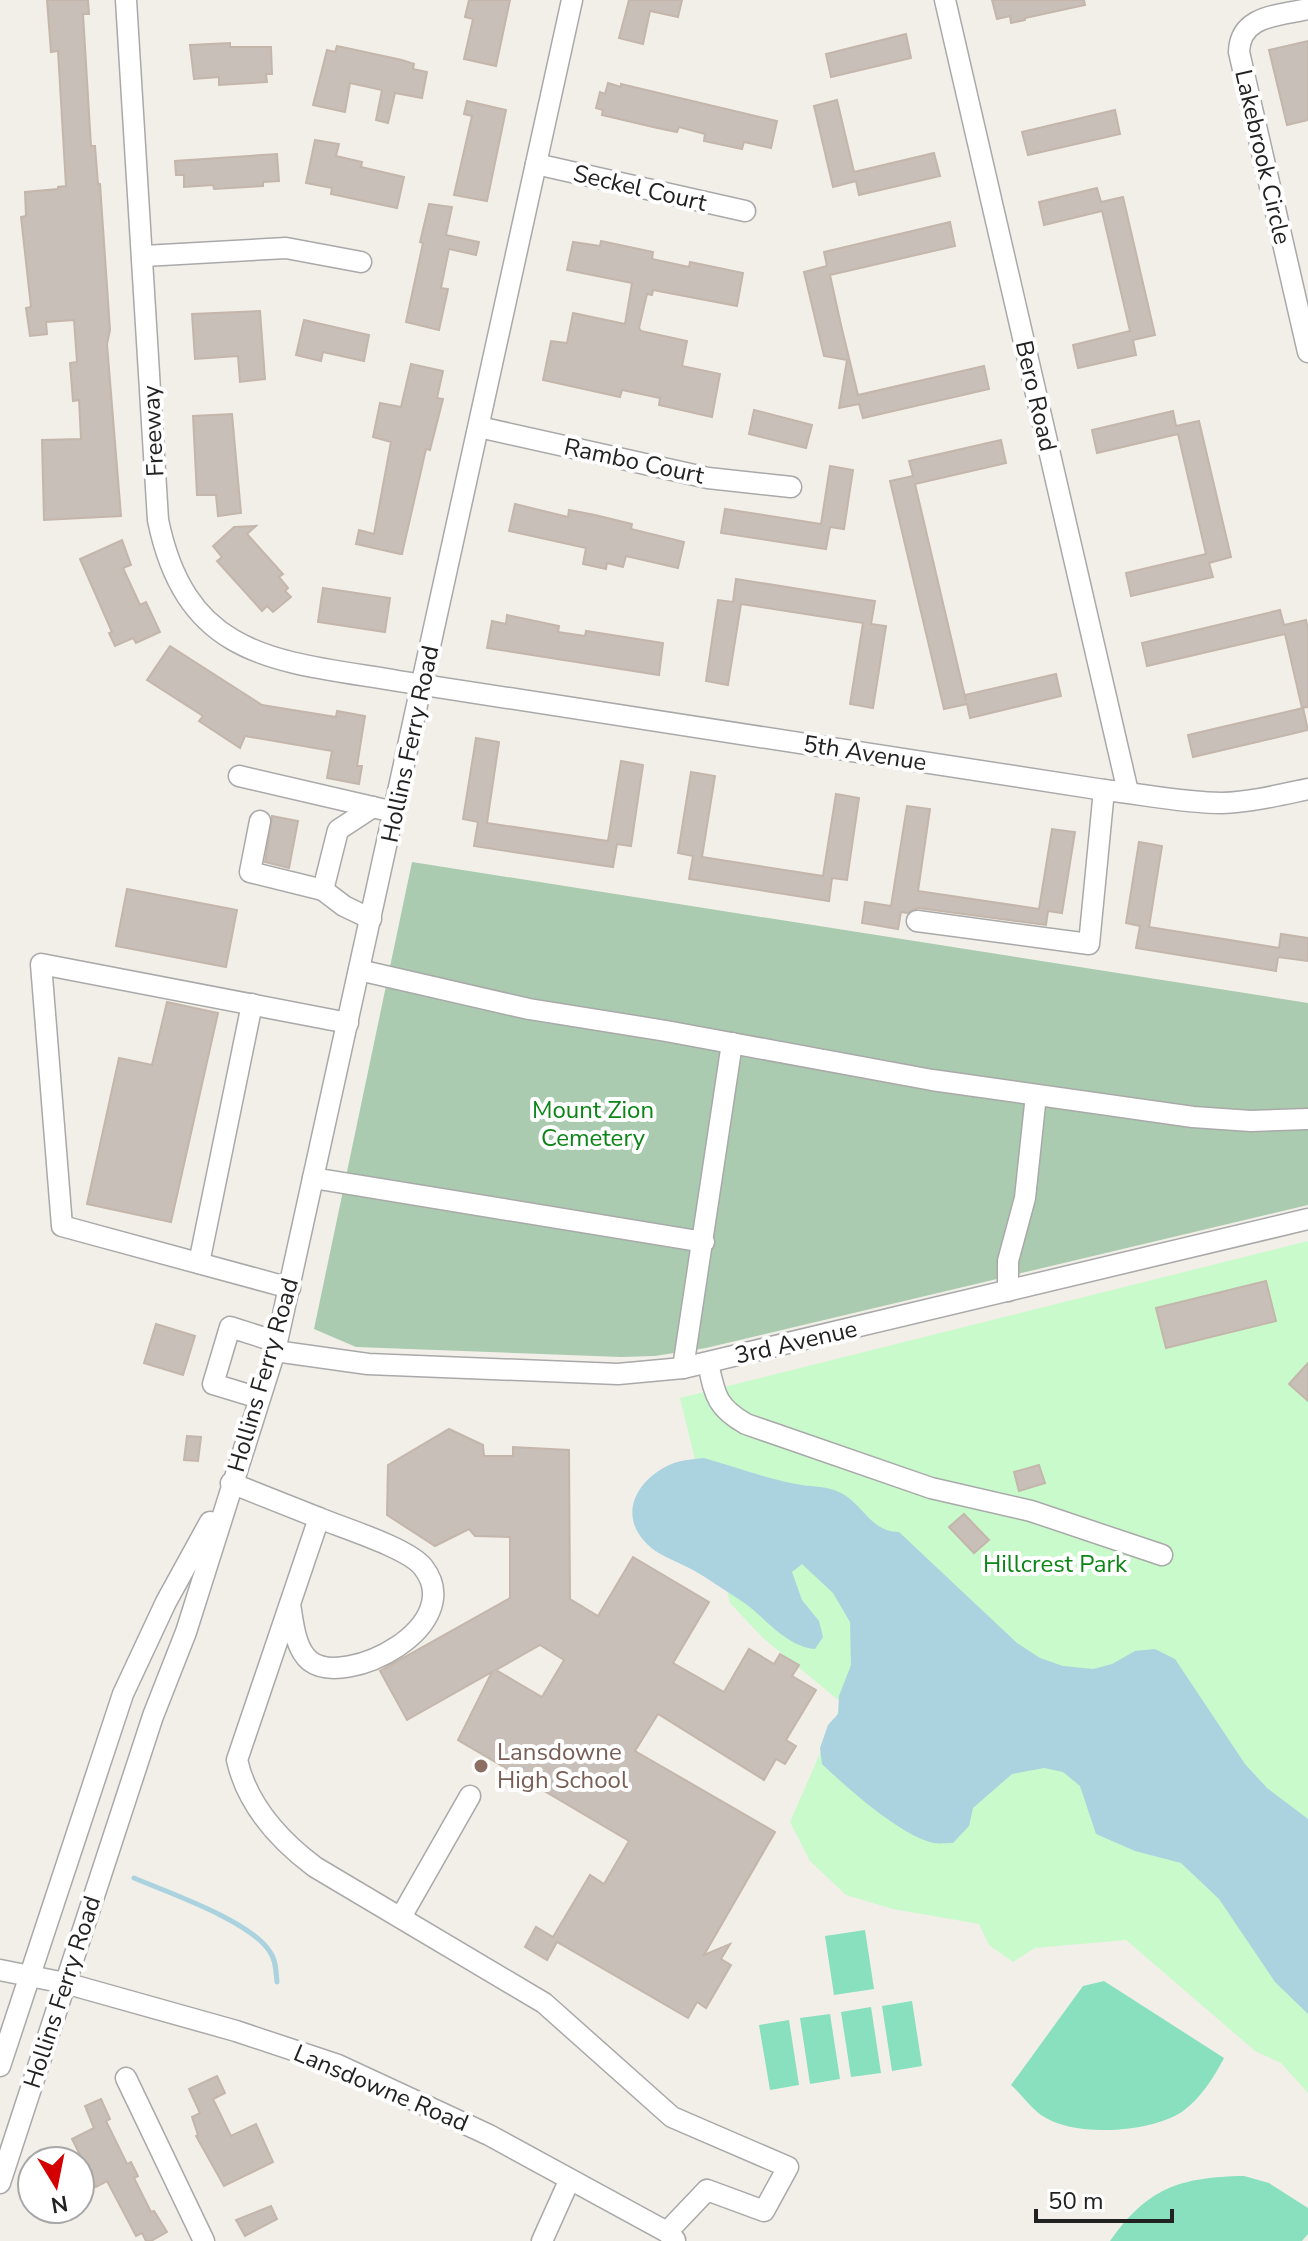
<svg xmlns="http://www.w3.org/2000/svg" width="1308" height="2241" viewBox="0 0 1308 2241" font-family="'Nunito Sans',sans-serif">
<rect width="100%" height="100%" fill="#f2efe9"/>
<!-- cemetery -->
<path fill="#aacbaf" d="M412 862 1308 1003V1205L706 1348 655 1356 621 1357 356 1347 314 1329Z"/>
<!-- park -->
<path fill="#c8facc" d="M1308 1241V2093L1281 2063 1255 2051 1126 1940 1035 1948 1013 1962 989 1945 979 1924 893 1909 846 1895 810 1861 790 1822 842 1703 763 1638 730 1603 680 1398Z"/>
<!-- pitch -->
<g fill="#88e0be">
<path d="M865 1930 874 1989 834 1995 825 1936Z"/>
<path d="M1104 1981 1224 2058C1214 2077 1201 2098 1183 2111 1152 2133 1073 2138 1041 2115 1030 2107 1021 2094 1011 2085L1083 1986Z"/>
<path d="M912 2001 922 2066 892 2071 882 2006Z"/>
<path d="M871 2007 881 2073 851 2077 841 2012Z"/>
<path d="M830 2014 840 2079 810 2084 800 2018Z"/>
<path d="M789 2020 799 2085 770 2090 759 2025Z"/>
<path d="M1244 2176 1269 2183 1308 2208V2234L1302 2241H1110C1147 2188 1180 2177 1244 2176Z"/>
</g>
<!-- water -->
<path fill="#aad3df" d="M704 1458C736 1467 769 1480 802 1485 815 1487 826 1486 839 1492 863 1503 870 1532 899 1532L1017 1643 1040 1658 1063 1666 1093 1669 1112 1664 1135 1651 1155 1649 1175 1659 1245 1764 1267 1788 1308 1819V2014L1275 1982 1219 1899 1181 1863 1135 1851 1096 1834 1080 1786 1063 1772 1044 1768 1012 1774 973 1808 969 1826 953 1843C947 1843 939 1844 934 1843 902 1837 846 1787 822 1764L820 1748 828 1725 838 1714 839 1696 851 1665 850 1622 833 1593 802 1564 792 1572 802 1600 819 1621 823 1637 815 1649C784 1646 765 1616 740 1600 724 1590 709 1579 693 1570 678 1562 657 1555 646 1543 616 1512 640 1476 674 1463 683 1460 695 1459 704 1458Z"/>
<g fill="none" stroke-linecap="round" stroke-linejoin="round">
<!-- stream -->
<path stroke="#aad3df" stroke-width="5" d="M134 1878C169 1893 251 1921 270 1952 276 1960 276 1972 277 1982"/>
</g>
<!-- building -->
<g fill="#c7bfb8" stroke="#c4b6ab" stroke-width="2" fill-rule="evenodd">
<path d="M47 0H88L89 14H83L91 146H95L98 184H100L110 330 107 344 121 516 44 520 42 440 81 439 79 400 73 401 70 363 77 362 74 320 46 322 47 334 30 336 26 308 31 307 21 217 26 216 25 192 58 189V187L66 186 58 51 51 52Z"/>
<path d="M469 0H510L496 66 464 59 473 19 465 17Z"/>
<path d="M629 0H682L678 17 650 11 643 44 619 38Z"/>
<path d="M992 0H1084L1085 5 1025 18V20L1011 23 1010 16 997 19Z"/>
<path d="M906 34 911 58 831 77 826 54Z"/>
<path d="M1308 41V120L1287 125 1269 50Z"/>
<path d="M230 43V47H271L272 74H266L267 82 219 85V77L194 79 190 45Z"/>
<path d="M337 46 402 60 414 64 413 69 427 72 422 98 395 93 388 123 376 120 382 90 350 83 345 112 313 105 327 50 335 52Z"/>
<path d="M608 83 621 87V84L777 121 771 148 744 142 742 149 704 141 705 134 679 127 677 132 653 127 602 115 603 110 596 108 600 92 605 94Z"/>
<path d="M837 100 854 172 934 153 940 176 859 195 856 181 833 187 814 106Z"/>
<path d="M467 101 506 110 487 201 454 195 472 116 464 114Z"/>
<path d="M1115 110 1120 134 1028 155 1022 132Z"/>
<path d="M315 140 339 144 336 156 362 162 361 167 404 177 397 208 331 194 332 188 306 183Z"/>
<path d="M277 154 279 181 263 182V186L214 189 213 185 184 187V175H176L175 161Z"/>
<path d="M1097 188 1101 202 1123 197 1155 335 1133 340 1136 355 1078 368 1073 345 1130 331 1102 211 1044 225 1039 202Z"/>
<path d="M429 204 452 207 446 235 479 242 476 255 449 249 441 288 448 289 439 330 406 322 423 243 420 242Z"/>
<path d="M950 222 955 246 830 275 841 325 858 395 984 366 989 389 863 418 859 404 839 408 847 360 824 356 804 272 827 266 824 252Z"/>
<path d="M601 241 653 252 652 259 689 267 690 262 743 273 737 306 653 290 652 295 647 294 639 328 641 331 687 341 682 366 720 374 712 417 659 405 660 398 622 390 620 397 543 380 551 341 567 343 573 313 625 324 632 283 567 270 573 242 600 246Z"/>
<path d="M260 311 265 379 240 382 238 356 195 359 192 314Z"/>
<path d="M304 320 369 335 364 361 323 352 321 361 296 355Z"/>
<path d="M411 364 443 371 437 398 443 399 430 450 426 449 402 554H400L356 544 359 530 374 534 391 442 373 437 380 403 401 407Z"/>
<path d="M754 410 812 425 806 448 749 434Z"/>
<path d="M1173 411 1176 426 1199 421 1231 557 1209 563 1213 577 1131 596 1126 573 1206 554 1178 434 1097 453 1092 430Z"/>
<path d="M232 414 241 513 218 516 216 495H197L193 416Z"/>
<path d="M1001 440 1006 463 915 484 966 701 965 695 1056 674 1061 696 970 718 967 704 944 709 890 481 913 476 909 461Z"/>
<path d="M830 466 853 470 844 529 830 527 826 549 721 533 725 509 821 524Z"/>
<path d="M515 504 568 517 569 510 595 515 632 524 631 529 684 542 678 568 626 556 623 567 607 563 606 569 583 564 586 548 509 531Z"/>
<path d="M256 526 247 534 283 574 279 577 288 588 285 591 291 597 273 612 267 606 262 611 217 561 222 557 213 546 234 527Z"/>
<path d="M122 540 131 565 123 568 140 605 146 602 160 632 136 643 133 638 115 646 109 633 112 632 80 559Z"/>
<path d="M736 579 875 601 871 624 886 626 873 708 850 704 863 623 741 604 728 685 706 681 718 600 733 602Z"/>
<path d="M323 588 390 598 385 632 318 622Z"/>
<path d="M1280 610 1284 625 1306 620 1308 629V707L1302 708 1285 634 1147 666 1142 643Z"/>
<path d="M507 615 559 626 558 632 585 636 586 631 663 643 659 675 487 648 492 621 506 624Z"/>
<path d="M170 646 262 705 336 717 337 711 365 716 357 766H362L359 784 327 778 332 751 245 736 240 748 199 721 203 716 147 680Z"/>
<path d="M1303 708 1308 730 1193 757 1188 735Z"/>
<path d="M476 738 499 742 487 823 608 841 621 761 643 765 631 846 617 844 613 867 474 846 478 822 463 819Z"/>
<path d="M691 772 715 776 702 857 823 876 836 794 859 798 847 880 832 878 829 901 689 879 693 856 678 853Z"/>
<path d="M907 806 930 809 918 891 1039 909 1052 829 1075 832 1062 913 1048 911 1046 925 918 908 907 913 901 912 898 929 862 923 865 902 891 906Z"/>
<path d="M272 816 298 821 289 868 265 862Z"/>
<path d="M1139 842 1162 846 1149 927 1279 948 1281 934 1308 938V961L1278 957 1276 971 1136 948 1140 926 1126 923Z"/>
<path d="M127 889 237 910 226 967 116 946Z"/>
<path d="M167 1002 218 1013 171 1222 87 1204 119 1058 152 1065Z"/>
<path d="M1266 1281 1276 1321 1166 1348 1156 1308Z"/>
<path d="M156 1324 195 1336 183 1375 144 1363Z"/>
<path d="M1308 1363V1401L1289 1384Z"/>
<path d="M449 1429 483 1445 484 1456H513V1447L569 1450 570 1599 598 1616 633 1557 709 1602 673 1663 724 1692 749 1649 774 1664 780 1654 799 1665 792 1676 816 1690 786 1740 796 1746 785 1764 776 1759 764 1780 658 1714 635 1751 775 1832 704 1955 730 1944 721 1959 731 1965 706 2008 697 2002 688 2018 557 1942 547 1960 525 1947 536 1927 553 1937 590 1875 604 1884 629 1841 458 1740 492 1672 407 1720 380 1671 510 1598V1537L475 1536 469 1529 435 1546 387 1515 388 1465ZM540 1645 564 1660 542 1697 496 1670Z"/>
<path d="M187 1436 201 1437 198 1461 184 1460Z"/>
<path d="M1039 1465 1045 1483 1019 1491 1014 1472Z"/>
<path d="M964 1514 989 1540 974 1553 949 1527Z"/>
<path d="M217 2076 225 2093 213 2099 231 2136 256 2124 273 2162 224 2186 196 2136 198 2135 192 2117 200 2113 189 2089Z"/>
<path d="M101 2099 110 2119 106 2121 127 2164 131 2162 138 2176 134 2178 151 2212 154 2211 167 2232 151 2241H146L142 2233 136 2236 107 2181 96 2187 72 2139 94 2128 85 2106Z"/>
<path d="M271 2206 277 2219 245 2236 236 2220Z"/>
</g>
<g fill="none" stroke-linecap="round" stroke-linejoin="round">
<defs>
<g id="minor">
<path d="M126 0 158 520C187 661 279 661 398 681L1104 790C1143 794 1182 803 1222 803 1251 802 1280 795 1308 789"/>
<path d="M945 0 1128 792"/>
<path d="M1308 9C1278 16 1240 15 1239 52L1308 352"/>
<path d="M536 164 745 211"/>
<path d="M144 256 286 248 361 262"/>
<path d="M479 427 708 478 791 487"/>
<path d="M239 776 394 812"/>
<path d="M260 821 250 872 323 890 344 906 371 919"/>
<path d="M323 890 338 830 373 807"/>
<path d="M917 921 1089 944 1104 790"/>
<path d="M359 970 529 1009 666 1031 932 1080 1193 1117 1251 1121 1308 1119"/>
<path d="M313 1178 704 1242"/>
<path d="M199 1263 252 1004"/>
<path d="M290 1288 62 1226 41 964 348 1023"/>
<path d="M1008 1291V1261L1025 1198 1036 1095"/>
<path d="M275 1351 368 1364 618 1374 683 1368 1308 1219"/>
<path d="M708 1363C715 1395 716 1407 746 1424L931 1488 1031 1511 1162 1555"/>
<path d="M683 1368 732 1043"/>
<path d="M259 1398 213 1384 230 1327 277 1342"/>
<path d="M231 1483 319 1518"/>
<path d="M290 1604C293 1622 295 1649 310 1661 346 1689 469 1626 423 1567 408 1548 343 1528 319 1518L237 1760C247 1804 279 1840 315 1867L544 2003 672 2117 788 2167 764 2211 707 2190 667 2232"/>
<path d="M401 1917 470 1796"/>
<path d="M0 1970 65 1983 236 2031 338 2065 489 2135 667 2232 675 2240"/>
<path d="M0 2066 123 1694 166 1602 210 1522"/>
<path d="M126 2078 204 2241"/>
<path d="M0 2183 153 1716 186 1632 275 1351 572 0"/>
<path d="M542 2241 569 2181"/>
</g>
</defs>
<!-- minor casing -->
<use href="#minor" stroke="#a9a9a9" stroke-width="23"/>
<!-- minor -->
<use href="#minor" stroke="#fff" stroke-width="20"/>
</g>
<!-- markers -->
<circle fill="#8d6e63" stroke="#fff" stroke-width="3" cx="481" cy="1766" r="8"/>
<g text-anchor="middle" stroke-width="8" stroke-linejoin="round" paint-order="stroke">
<!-- street labels -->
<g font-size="24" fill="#222" stroke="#fff">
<text transform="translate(1263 157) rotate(77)" y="8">Lakebrook Circle</text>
<text transform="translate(640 188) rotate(13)" y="8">Seckel Court</text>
<text transform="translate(1036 396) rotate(77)" y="8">Bero Road</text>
<text transform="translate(153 431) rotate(-93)" y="8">Freeway</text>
<text transform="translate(634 461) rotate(12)" y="8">Rambo Court</text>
<text transform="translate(410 744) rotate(-78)" y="8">Hollins Ferry Road</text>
<text transform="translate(865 753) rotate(9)" y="8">5th Avenue</text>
<text transform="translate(796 1342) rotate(-13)" y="8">3rd Avenue</text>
<text transform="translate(263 1375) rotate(-74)" y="8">Hollins Ferry Road</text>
<text transform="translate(62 1992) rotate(-72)" y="8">Hollins Ferry Road</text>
<text transform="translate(381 2088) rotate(23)" y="8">Lansdowne Road</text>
</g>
<!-- park labels -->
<g font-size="24" fill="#0c8416" stroke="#fff">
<text x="593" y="1118">Mount Zion<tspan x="593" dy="28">Cemetery</tspan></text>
<text x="1055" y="1572">Hillcrest Park</text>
</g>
<!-- education labels -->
<g font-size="24" fill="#785e54" stroke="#fff" text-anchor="start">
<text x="497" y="1760">Lansdowne<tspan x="497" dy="28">High School</tspan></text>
</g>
</g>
<!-- north arrow -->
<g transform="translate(56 2185) rotate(170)"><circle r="38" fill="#ffffff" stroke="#a7a7a7" stroke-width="2"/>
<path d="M0-6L14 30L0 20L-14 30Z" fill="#d40000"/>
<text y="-12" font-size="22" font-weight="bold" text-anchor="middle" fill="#222222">N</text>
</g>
<!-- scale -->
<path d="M1036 2209v12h136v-12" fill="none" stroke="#222222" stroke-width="4"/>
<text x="1048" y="2209" font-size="24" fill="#222222" stroke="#ffffff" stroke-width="6" paint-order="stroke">50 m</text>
</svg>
